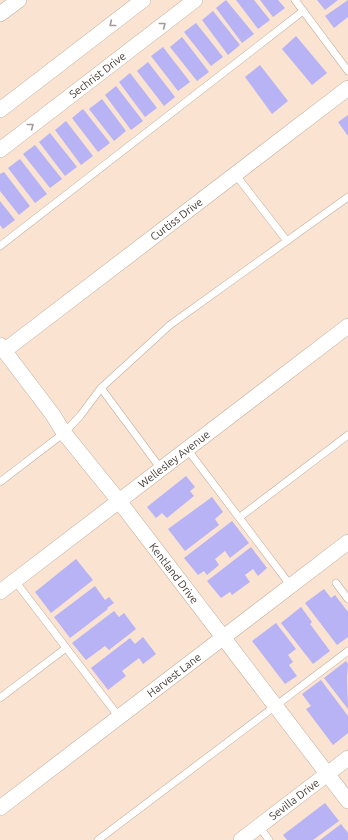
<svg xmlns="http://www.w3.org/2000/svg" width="348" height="840" viewBox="0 0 348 840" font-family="Ubuntu,sans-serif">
<rect width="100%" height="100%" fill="#fae3d1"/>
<!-- building -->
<g fill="#b7b3f5">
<path d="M226 0 254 34 242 43 216 8Z"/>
<path d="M236 0H254L270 20 258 29Z"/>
<path d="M260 0H278L285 8 273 17Z"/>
<path d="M317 0H338L325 10Z"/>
<path d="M348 0V17L334 28 325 16Z"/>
<path d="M213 11 240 45 228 55 202 20Z"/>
<path d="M196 23 223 57 211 66 184 32Z"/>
<path d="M296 36 327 73 312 85 282 49Z"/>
<path d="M182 37 209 72 197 81 170 47Z"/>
<path d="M163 47 190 82 178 91 151 56Z"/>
<path d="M148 62 175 97 164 106 137 71Z"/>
<path d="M260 65 288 101 272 114 245 77Z"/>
<path d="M130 73 157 108 145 117 119 82Z"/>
<path d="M116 86 143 121 131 130 105 95Z"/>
<path d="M102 99 126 131 114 141 89 109Z"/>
<path d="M83 109 110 143 98 152 72 118Z"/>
<path d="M348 115V136L338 122Z"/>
<path d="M66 121 93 156 81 165 55 130Z"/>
<path d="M50 133 77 167 65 176 39 142Z"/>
<path d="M35 145 62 179 50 188 23 154Z"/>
<path d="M20 159 47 194 35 203 8 168Z"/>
<path d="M4 172 30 206 19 215 0 191V174Z"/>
<path d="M0 201 15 220 3 229 0 225Z"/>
<path d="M186 476 195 487 190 491 194 496 167 518 162 513 156 518 147 507Z"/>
<path d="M212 497 223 512 215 519 219 525 185 551 168 529Z"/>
<path d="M232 521 249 543 230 558 225 551 215 559 219 565 207 575 204 571 198 575 184 558Z"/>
<path d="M251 547 267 568 258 576 253 569 245 575 250 582 232 595 230 592 221 598 207 581Z"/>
<path d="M76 559 93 580 51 613 35 592Z"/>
<path d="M95 586 105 600 109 597 114 603 107 608 108 609 70 638 54 617Z"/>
<path d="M324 589 331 598 335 595 348 612V637L337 645 305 603Z"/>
<path d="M301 607 312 622 310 624 330 651 313 664 281 623Z"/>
<path d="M114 611 119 617 124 613 136 629 109 650 105 646 86 660 72 643Z"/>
<path d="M276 623 296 649 288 655 293 662 289 665 297 676 285 684 252 641Z"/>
<path d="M143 637 156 654 143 664 139 658 122 671 126 676 108 690 91 668 130 638 135 644Z"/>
<path d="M346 661 348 664 347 677 348 709 324 678Z"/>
<path d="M321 680 348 716V733L333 745 306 709 311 706 302 694Z"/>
<path d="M325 803 339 821 313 840H287L283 835Z"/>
<path d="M341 824 348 833V840H320Z"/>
</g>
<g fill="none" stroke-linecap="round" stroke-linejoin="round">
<defs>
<g id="service">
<path d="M295 0 348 71"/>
<path d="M235 174 287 241"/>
<path d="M0 246 303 11"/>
<path d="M101 388 161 469"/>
<path d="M187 449 291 586"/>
<path d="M0 482 64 433 80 416 101 388 170 325 348 197"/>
<path d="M240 517 348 435"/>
<path d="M15 581 119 717"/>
<path d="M336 583 348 599"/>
<path d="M0 698 66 648"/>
<path d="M259 826 269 840"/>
<path d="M98 840 348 651"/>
</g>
<g id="minor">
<path d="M0 14 19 0"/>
<path d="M0 110 143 0"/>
<path id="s1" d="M0 150 195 0"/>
<path id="s2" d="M0 345 53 415 64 433 119 501 348 801"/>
<path id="s3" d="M4 351 348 88"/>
<path id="s4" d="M0 592 348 326"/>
<path id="s5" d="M0 808 348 542"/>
<path id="s6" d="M241 840 348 758"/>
</g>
</defs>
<!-- service casing -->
<use href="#service" stroke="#c2ac9b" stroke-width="8"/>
<!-- minor casing -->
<use href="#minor" stroke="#c2ac9b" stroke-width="16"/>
<!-- service -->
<use href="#service" stroke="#fff" stroke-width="7"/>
<!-- minor -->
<use href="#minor" stroke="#fff" stroke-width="15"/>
</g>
<!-- one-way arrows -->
<defs><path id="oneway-chevron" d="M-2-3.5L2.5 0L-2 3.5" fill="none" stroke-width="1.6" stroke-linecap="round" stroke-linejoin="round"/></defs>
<g stroke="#a19c99">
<use href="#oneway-chevron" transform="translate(112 24) rotate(142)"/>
<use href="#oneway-chevron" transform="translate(163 25) rotate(-38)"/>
<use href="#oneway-chevron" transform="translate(31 126) rotate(-38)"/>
</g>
<g text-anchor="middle" stroke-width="3.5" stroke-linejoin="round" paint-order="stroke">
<!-- street labels -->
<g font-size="11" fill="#433a33" stroke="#fae3d1">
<text dy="4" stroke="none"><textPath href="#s1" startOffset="123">Sechrist Drive</textPath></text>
<text dy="4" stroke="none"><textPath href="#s3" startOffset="217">Curtiss Drive</textPath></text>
<text dy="4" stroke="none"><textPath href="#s4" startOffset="219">Wellesley Avenue</textPath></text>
<text dy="4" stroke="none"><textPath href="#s2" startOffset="287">Kentland Drive</textPath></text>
<text dy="4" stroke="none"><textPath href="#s5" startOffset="219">Harvest Lane</textPath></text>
<text dy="4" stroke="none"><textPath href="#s6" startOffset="67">Sevilla Drive</textPath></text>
</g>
</g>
</svg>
